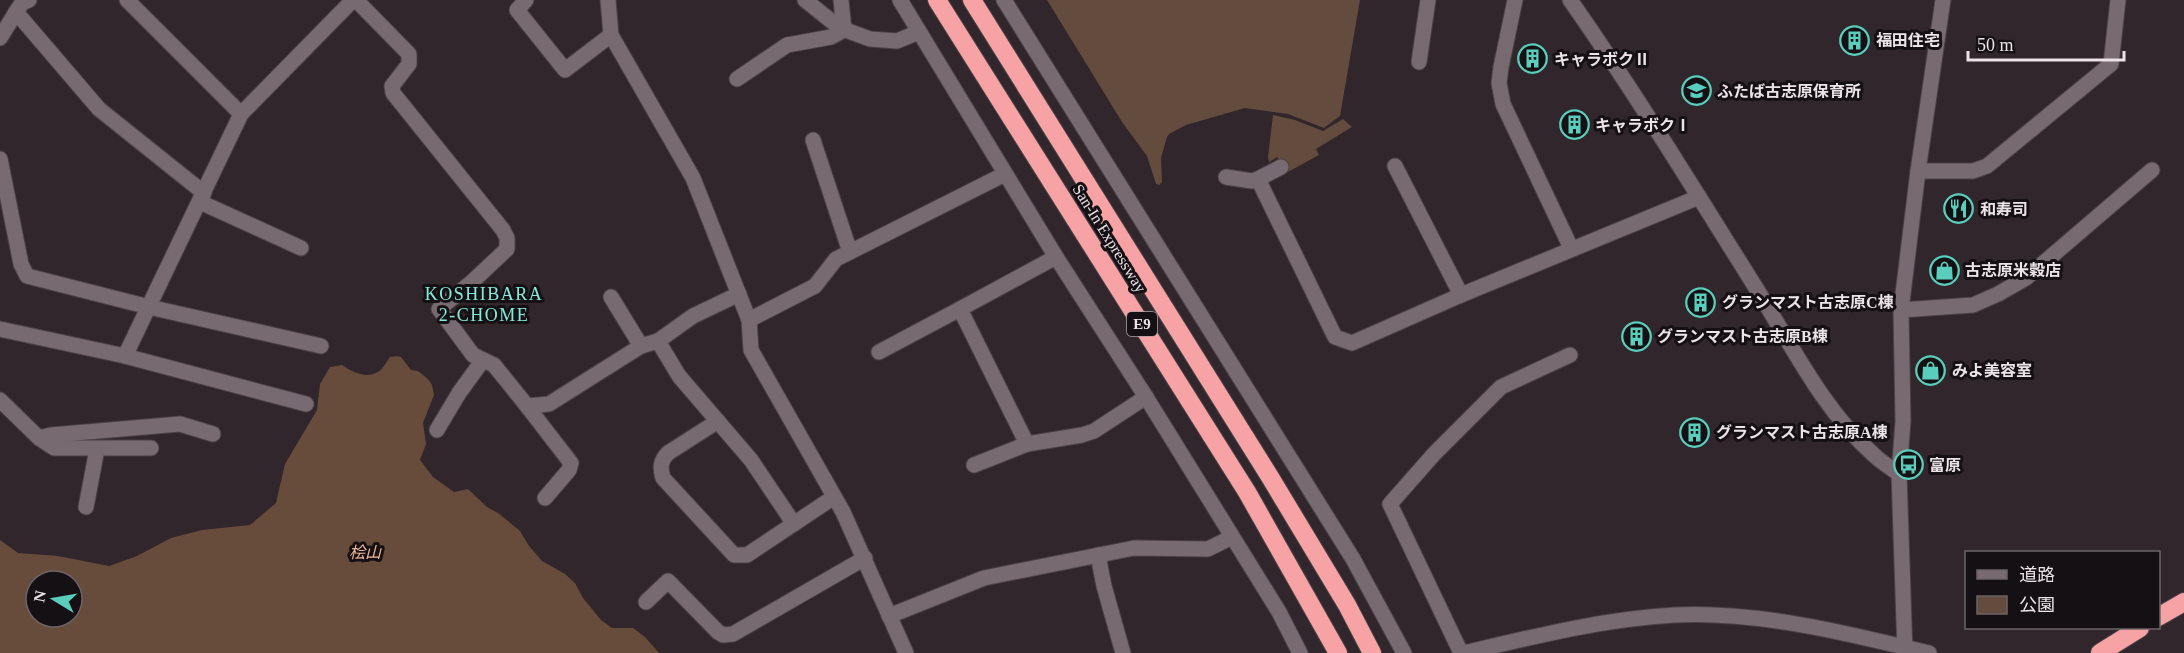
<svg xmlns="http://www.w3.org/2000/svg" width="2184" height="653" viewBox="0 0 2184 653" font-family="'Times New Roman','Noto Sans JP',serif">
<rect width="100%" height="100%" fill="#30262b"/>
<!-- green -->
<g fill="#634b3d">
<path d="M1047 0H1360L1340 116 1324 128 1288 114 1245 108 1186 125 1169 134 1167 137 1161 158 1162 182 1159 185 1156 184 1147 156 1122 122Z"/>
<path d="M1273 115 1295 120 1323 131 1343 119 1352 127 1316 149 1319 155 1286 173 1277 157 1269 162 1268 157Z"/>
</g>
<!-- forest -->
<path fill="#684c3b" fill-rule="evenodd" d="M397 356 401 357 411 370 418 371 428 379 432 385 434 395 423 423 426 444 420 460 433 477 454 492 468 489 487 507 498 513 520 531 529 546 542 561 565 574 575 583 583 598 601 620 612 628H633L645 637 659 653H0V540L18 553 58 556 109 566 137 556 171 538 202 530 250 525 276 503 285 464 317 410 320 384 330 367 342 365C352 372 366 379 378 372 383 369 387 361 390 357ZM36 581H72V617H36Z"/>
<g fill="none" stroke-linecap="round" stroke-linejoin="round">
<defs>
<g id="minor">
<path d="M127 0 241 114"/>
<path d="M356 0 409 54V64L392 86 393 93 503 230 507 238V249L473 281 439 309 473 355 494 365 527 406 549 404 641 346 658 341 693 316 739 294"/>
<path d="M526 0 517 10 565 70 611 35"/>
<path d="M608 0 611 35 693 178 749 320 751 350 843 512 906 653"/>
<path d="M805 0 840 28 870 39 897 41 919 32"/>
<path d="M900 0 1056 257 1146 397 1279 612 1300 653"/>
<path d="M1004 0 1353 559 1404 653"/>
<path d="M1515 0 1501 67 1499 83 1503 104 1571 248"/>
<path d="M1570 0C1634 91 1692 186 1751 280 1788 338 1822 410 1874 455 1881 462 1891 468 1899 474"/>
<path d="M16 12 22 3 29 0"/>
<path d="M0 38 16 12 99 109 204 193"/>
<path d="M1419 62 1428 0"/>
<path d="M737 79 787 45 831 37 844 30 841 0"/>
<path d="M813 140 850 252"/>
<path d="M0 159 21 264 27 276 149 307 321 346"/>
<path d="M1918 171H1973L1987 166 2111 64 2118 0"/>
<path d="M1226 177 1252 181 1258 179 1335 337 1352 343 1461 295 1395 166"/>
<path d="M1258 179 1281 167"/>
<path d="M200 202 301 248"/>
<path d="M1461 295 1699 197"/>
<path d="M611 297 641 346"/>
<path d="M960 309 1056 257"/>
<path d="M1901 310 1973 305 1998 294 2026 278 2152 170"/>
<path d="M749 320 815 286 836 259 1005 174"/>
<path d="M0 329 125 356 306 404"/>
<path d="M658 341 679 376 751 460 794 524"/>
<path d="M879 352 960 309 1027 444 1082 435 1094 431 1146 397"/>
<path d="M125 356 241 114 353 0"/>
<path d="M0 400 39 438 54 448H151"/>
<path d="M527 406 571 463 569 470 545 498"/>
<path d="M718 421 668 453C660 461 660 468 663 478L734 555H747L834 497"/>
<path d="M437 430 459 393 483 360"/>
<path d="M39 438 51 435 180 424 213 434"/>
<path d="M974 465 1027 444"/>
<path d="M86 507 97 449"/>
<path d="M1098 555 1104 586 1123 653"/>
<path d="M646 602 668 581 718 632 723 635 733 634 865 558"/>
<path d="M889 616 984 578 1134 548 1208 549 1232 537"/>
<path d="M1461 653 1390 504 1434 454 1501 387 1570 355"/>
<path d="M1464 653C1532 637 1603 619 1674 615 1759 611 1847 633 1929 653"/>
<path d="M1905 653 1899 474 1903 421 1901 310 1918 171 1943 0"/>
</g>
<g id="highway">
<path d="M937 0 1247 492 1338 653"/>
<path d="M972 0 1270 477 1347 605 1372 653"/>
<path d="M2158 617 2184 602"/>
<path d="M2100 653 2140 628"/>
</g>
</defs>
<!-- minor casing -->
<use href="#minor" stroke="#4b4247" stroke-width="17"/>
<!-- highway casing -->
<use href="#highway" stroke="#4b4247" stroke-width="20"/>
<!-- minor -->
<use href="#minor" stroke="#776a71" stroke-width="15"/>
<!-- highway -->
<use href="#highway" stroke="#f7a3a5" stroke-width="18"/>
</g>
<!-- icons -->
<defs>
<symbol id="building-ring" viewBox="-11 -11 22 22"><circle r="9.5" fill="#151013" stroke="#5acebd" stroke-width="1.5"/><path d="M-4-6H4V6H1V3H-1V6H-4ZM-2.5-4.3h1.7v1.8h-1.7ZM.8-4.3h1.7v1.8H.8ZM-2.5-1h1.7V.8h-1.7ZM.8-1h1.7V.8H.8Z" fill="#5acebd"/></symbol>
<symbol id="school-ring" viewBox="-11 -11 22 22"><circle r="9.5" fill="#151013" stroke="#5acebd" stroke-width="1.5"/><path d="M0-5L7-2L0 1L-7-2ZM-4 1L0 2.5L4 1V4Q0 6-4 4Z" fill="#5acebd"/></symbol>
<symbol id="restaurant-ring" viewBox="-11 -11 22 22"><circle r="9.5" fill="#151013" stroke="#5acebd" stroke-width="1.5"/><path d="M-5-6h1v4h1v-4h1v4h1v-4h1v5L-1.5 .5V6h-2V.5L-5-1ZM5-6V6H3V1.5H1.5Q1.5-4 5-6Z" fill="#5acebd"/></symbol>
<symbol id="shop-ring" viewBox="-11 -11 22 22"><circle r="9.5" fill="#151013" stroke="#5acebd" stroke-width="1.5"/><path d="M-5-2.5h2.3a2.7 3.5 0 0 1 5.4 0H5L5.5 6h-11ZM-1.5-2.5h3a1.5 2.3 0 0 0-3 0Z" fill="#5acebd"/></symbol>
<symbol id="bus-ring" viewBox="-11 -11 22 22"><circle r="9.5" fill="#151013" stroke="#5acebd" stroke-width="1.5"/><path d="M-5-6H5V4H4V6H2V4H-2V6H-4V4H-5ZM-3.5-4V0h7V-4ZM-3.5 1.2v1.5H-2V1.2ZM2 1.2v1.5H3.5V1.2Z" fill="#5acebd"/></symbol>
</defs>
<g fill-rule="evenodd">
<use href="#building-ring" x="1838" y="24" width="33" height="33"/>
<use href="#building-ring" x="1516" y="42" width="33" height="33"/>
<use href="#school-ring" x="1680" y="74" width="33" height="33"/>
<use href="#building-ring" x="1558" y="108" width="33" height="33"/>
<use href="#restaurant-ring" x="1942" y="192" width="33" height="33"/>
<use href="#shop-ring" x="1928" y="254" width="33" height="33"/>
<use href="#building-ring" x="1684" y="286" width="33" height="33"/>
<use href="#building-ring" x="1620" y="320" width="33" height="33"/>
<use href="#shop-ring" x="1914" y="354" width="33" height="33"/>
<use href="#building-ring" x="1678" y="416" width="33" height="33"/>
<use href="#bus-ring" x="1892" y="448" width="33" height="33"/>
</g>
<g text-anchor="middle" stroke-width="6" stroke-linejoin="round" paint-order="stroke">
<!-- shield labels -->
<rect fill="#151013" stroke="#aba4a7" stroke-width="1.5" x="1127" y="312" width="30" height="24" rx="4.5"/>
<g font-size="15" font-weight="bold" fill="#ebe3e7">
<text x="1142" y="329">E9</text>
</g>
<!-- poi labels -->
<g font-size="16" font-weight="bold" fill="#ebe3e7" stroke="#151013" text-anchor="start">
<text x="1876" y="46">福田住宅</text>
<text x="1554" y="65">キャラボクⅡ</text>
<text x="1717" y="97">ふたば古志原保育所</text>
<text x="1595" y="131">キャラボクⅠ</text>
<text x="1980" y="215">和寿司</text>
<text x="1965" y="276">古志原米穀店</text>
<text x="1722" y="308">グランマスト古志原C棟</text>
<text x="1657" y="342">グランマスト古志原B棟</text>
<text x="1952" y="376">みよ美容室</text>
<text x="1716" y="438">グランマスト古志原A棟</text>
<text x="1929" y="471">富原</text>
</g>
<!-- street labels -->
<g font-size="16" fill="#ebe3e7" stroke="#151013">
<text transform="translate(1110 238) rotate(58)" y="6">San-In Expressway</text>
</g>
<!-- park labels -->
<g font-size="16" font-style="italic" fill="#eeb798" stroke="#151013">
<text x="365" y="558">桧山</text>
</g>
<!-- neighbourhood labels -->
<g font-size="18" letter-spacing="1.5" fill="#83ebdb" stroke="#151013">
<text x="484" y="300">KOSHIBARA<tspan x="484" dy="21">2-CHOME</tspan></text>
</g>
</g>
<!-- legend -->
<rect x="1965" y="551" width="195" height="78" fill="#151013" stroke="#6b6468" stroke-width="1.5"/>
<rect x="1977" y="570" width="30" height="9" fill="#776a71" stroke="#6b6468" stroke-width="1.5"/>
<text x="2019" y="581" font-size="18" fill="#ebe3e7">道路</text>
<rect x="1977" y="596" width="30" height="18" fill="#634b3d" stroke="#6b6468" stroke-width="1.5"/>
<text x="2019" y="611" font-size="18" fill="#ebe3e7">公園</text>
<!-- north arrow -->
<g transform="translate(54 599) rotate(281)"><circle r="28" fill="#151013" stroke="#6b6468" stroke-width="1.5"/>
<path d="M0-4.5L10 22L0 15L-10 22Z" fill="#5acebd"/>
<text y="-9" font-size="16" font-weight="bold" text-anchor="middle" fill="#ebe3e7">N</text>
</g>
<!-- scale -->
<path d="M1968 51v9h156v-9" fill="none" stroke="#ebe3e7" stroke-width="3"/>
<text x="1977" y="51" font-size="18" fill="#ebe3e7" stroke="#151013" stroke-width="4.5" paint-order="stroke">50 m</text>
</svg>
